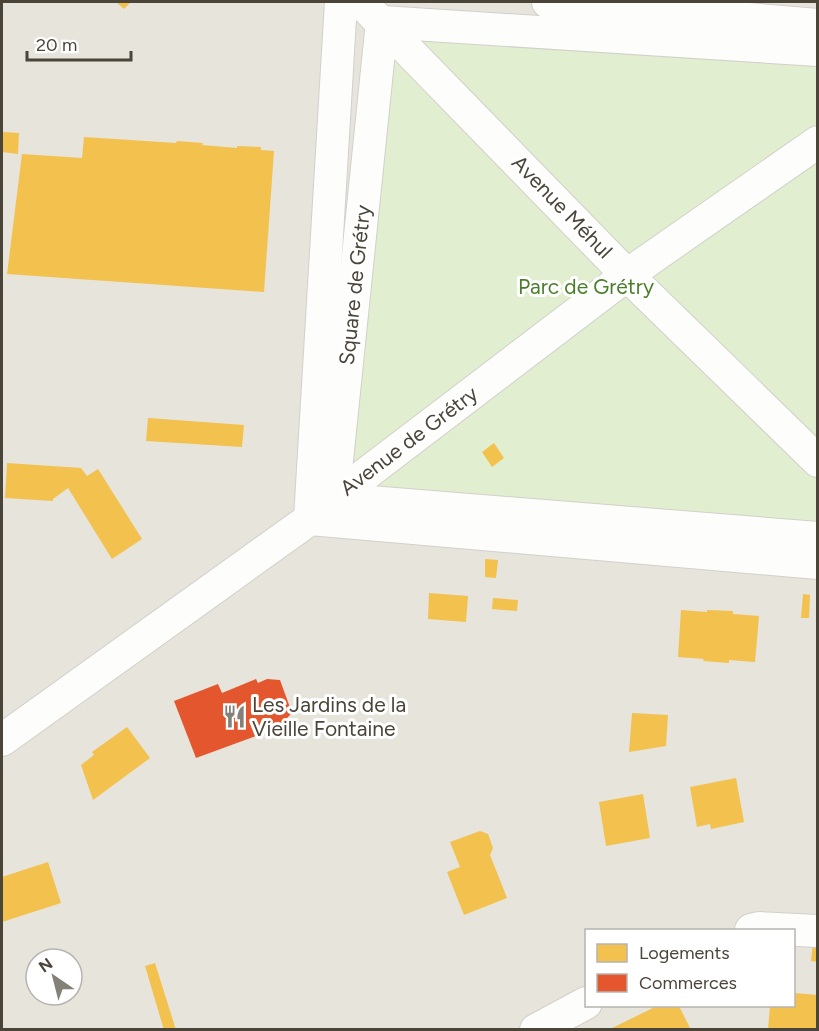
<svg xmlns="http://www.w3.org/2000/svg" width="819" height="1031" viewBox="0 0 819 1031" font-family="Figtree,sans-serif">
<rect width="100%" height="100%" fill="#f4f2ee"/>
<!-- residential -->
<path fill="#e7e4dc" fill-rule="evenodd" d="M2 2H817V1029L2 1030ZM586 930H794V1006H586ZM36 959H72V995H36Z"/>
<!-- green -->
<path fill="#e1eecf" d="M382 22 817 50V538L333 499Z"/>
<!-- homes -->
<g fill="#f2c14e">
<path d="M116 2H131L124 9Z"/>
<path d="M2 132 19 133 18 154 2 152Z"/>
<path d="M84 137 176 143 177 141 203 143 202 145 237 148V146L261 147V150L274 151 264 292 7 274 22 154 82 158Z"/>
<path d="M148 418 244 425 242 447 146 441Z"/>
<path d="M494 443 504 458 492 467 482 452Z"/>
<path d="M7 463 81 468 87 476 98 469 142 539 112 559 68 488 53 499V501L5 498Z"/>
<path d="M485 559 498 560 496 578 485 577Z"/>
<path d="M429 593 468 596 466 622 428 619Z"/>
<path d="M803 594 810 595 809 618H801Z"/>
<path d="M493 598 518 600 517 611 492 609Z"/>
<path d="M681 610 707 612V610L733 611V614L759 616 755 662 729 660V663L703 661 704 659 678 657Z"/>
<path d="M632 713 668 715 666 746 629 752Z"/>
<path d="M127 727 150 758 93 800 81 765 94 755 92 752Z"/>
<path d="M736 778 744 822 711 829 710 824 697 827 690 787Z"/>
<path d="M643 794 650 838 606 846 599 802Z"/>
<path d="M480 831 488 834 493 848 490 855 507 898 464 915 447 872 460 867 450 842Z"/>
<path d="M48 862 61 903 2 922V877Z"/>
<path d="M813 942 818 943V962L811 961Z"/>
<path d="M155 963 176 1030H164L145 966Z"/>
<path d="M794 993 818 995V1030H768L770 1006H794Z"/>
<path d="M657 1006H679L691 1030H608Z"/>
</g>
<!-- shops -->
<path fill="#e4572e" d="M256 679 258 683 267 679 280 680 292 713 283 722 274 726 275 729 196 758 174 701 218 684 222 693Z"/>
<g fill="none" stroke-linecap="round" stroke-linejoin="round">
<defs>
<g id="minor">
<path d="M341 2 310 519 818 563"/>
<path d="M361 2 627 275 818 461"/>
<path d="M548 2 818 25"/>
<path d="M382 22 333 499 818 538"/>
<path d="M382 22 818 50"/>
<path d="M2 740 310 519 333 499 627 275 818 142"/>
<path d="M751 930 759 928 818 931"/>
<path d="M536 1030 586 1003"/>
</g>
</defs>
<!-- minor casing -->
<use href="#minor" stroke="#d2d0cb" stroke-width="34"/>
<!-- minor -->
<use href="#minor" stroke="#fdfdfc" stroke-width="32"/>
</g>
<!-- icons -->
<defs>
<symbol id="restaurant-bare" viewBox="-9 -9 18 18"><path d="M-5-6h1v4h1v-4h1v4h1v-4h1v5L-1.5 .5V6h-2V.5L-5-1ZM5-6V6H3V1.5H1.5Q1.5-4 5-6Z" fill="#868178" stroke="#fff" stroke-width="2.5" paint-order="stroke"/></symbol>
</defs>
<g fill-rule="evenodd">
<use href="#restaurant-bare" x="218" y="700" width="33" height="33"/>
</g>
<g text-anchor="middle" stroke-width="6" stroke-linejoin="round" paint-order="stroke">
<!-- street labels -->
<g font-size="21" fill="#4b4439" stroke="#fff">
<text transform="translate(562 207) rotate(46)" y="7">Avenue Méhul</text>
<text transform="translate(355 285) rotate(-84)" y="7">Square de Grétry</text>
<text transform="translate(409 441) rotate(-37)" y="7">Avenue de Grétry</text>
</g>
<!-- park labels -->
<g font-size="21" fill="#4a7f2a" stroke="#fff">
<text x="586" y="294">Parc de Grétry</text>
</g>
<!-- poi labels -->
<g font-size="21" fill="#4b4439" stroke="#fff" text-anchor="start">
<text x="252" y="712">Les Jardins de la<tspan x="252" dy="24">Vieille Fontaine</tspan></text>
</g>
</g>
<!-- border -->
<rect width="819" height="1031" fill="none" stroke="#4b4439" stroke-width="6"/>
<!-- legend -->
<rect x="585" y="929" width="210" height="78" fill="#ffffff" stroke="#b7b4b0" stroke-width="1.5"/>
<rect x="597" y="944" width="30" height="18" fill="#f2c14e" stroke="#b7b4b0" stroke-width="1.5"/>
<text x="639" y="959" font-size="18" fill="#4b4439">Logements</text>
<rect x="597" y="974" width="30" height="18" fill="#e4572e" stroke="#b7b4b0" stroke-width="1.5"/>
<text x="639" y="989" font-size="18" fill="#4b4439">Commerces</text>
<!-- north arrow -->
<g transform="translate(54 977) rotate(325)"><circle r="28" fill="#ffffff" stroke="#b7b4b0" stroke-width="1.5"/>
<path d="M0-4.5L10 22L0 15L-10 22Z" fill="#868178"/>
<text y="-9" font-size="16" font-weight="bold" text-anchor="middle" fill="#4b4439">N</text>
</g>
<!-- scale -->
<path d="M27 51v9h104v-9" fill="none" stroke="#4b4439" stroke-width="3"/>
<text x="36" y="51" font-size="18" fill="#4b4439" stroke="#ffffff" stroke-width="4.5" paint-order="stroke">20 m</text>
</svg>
